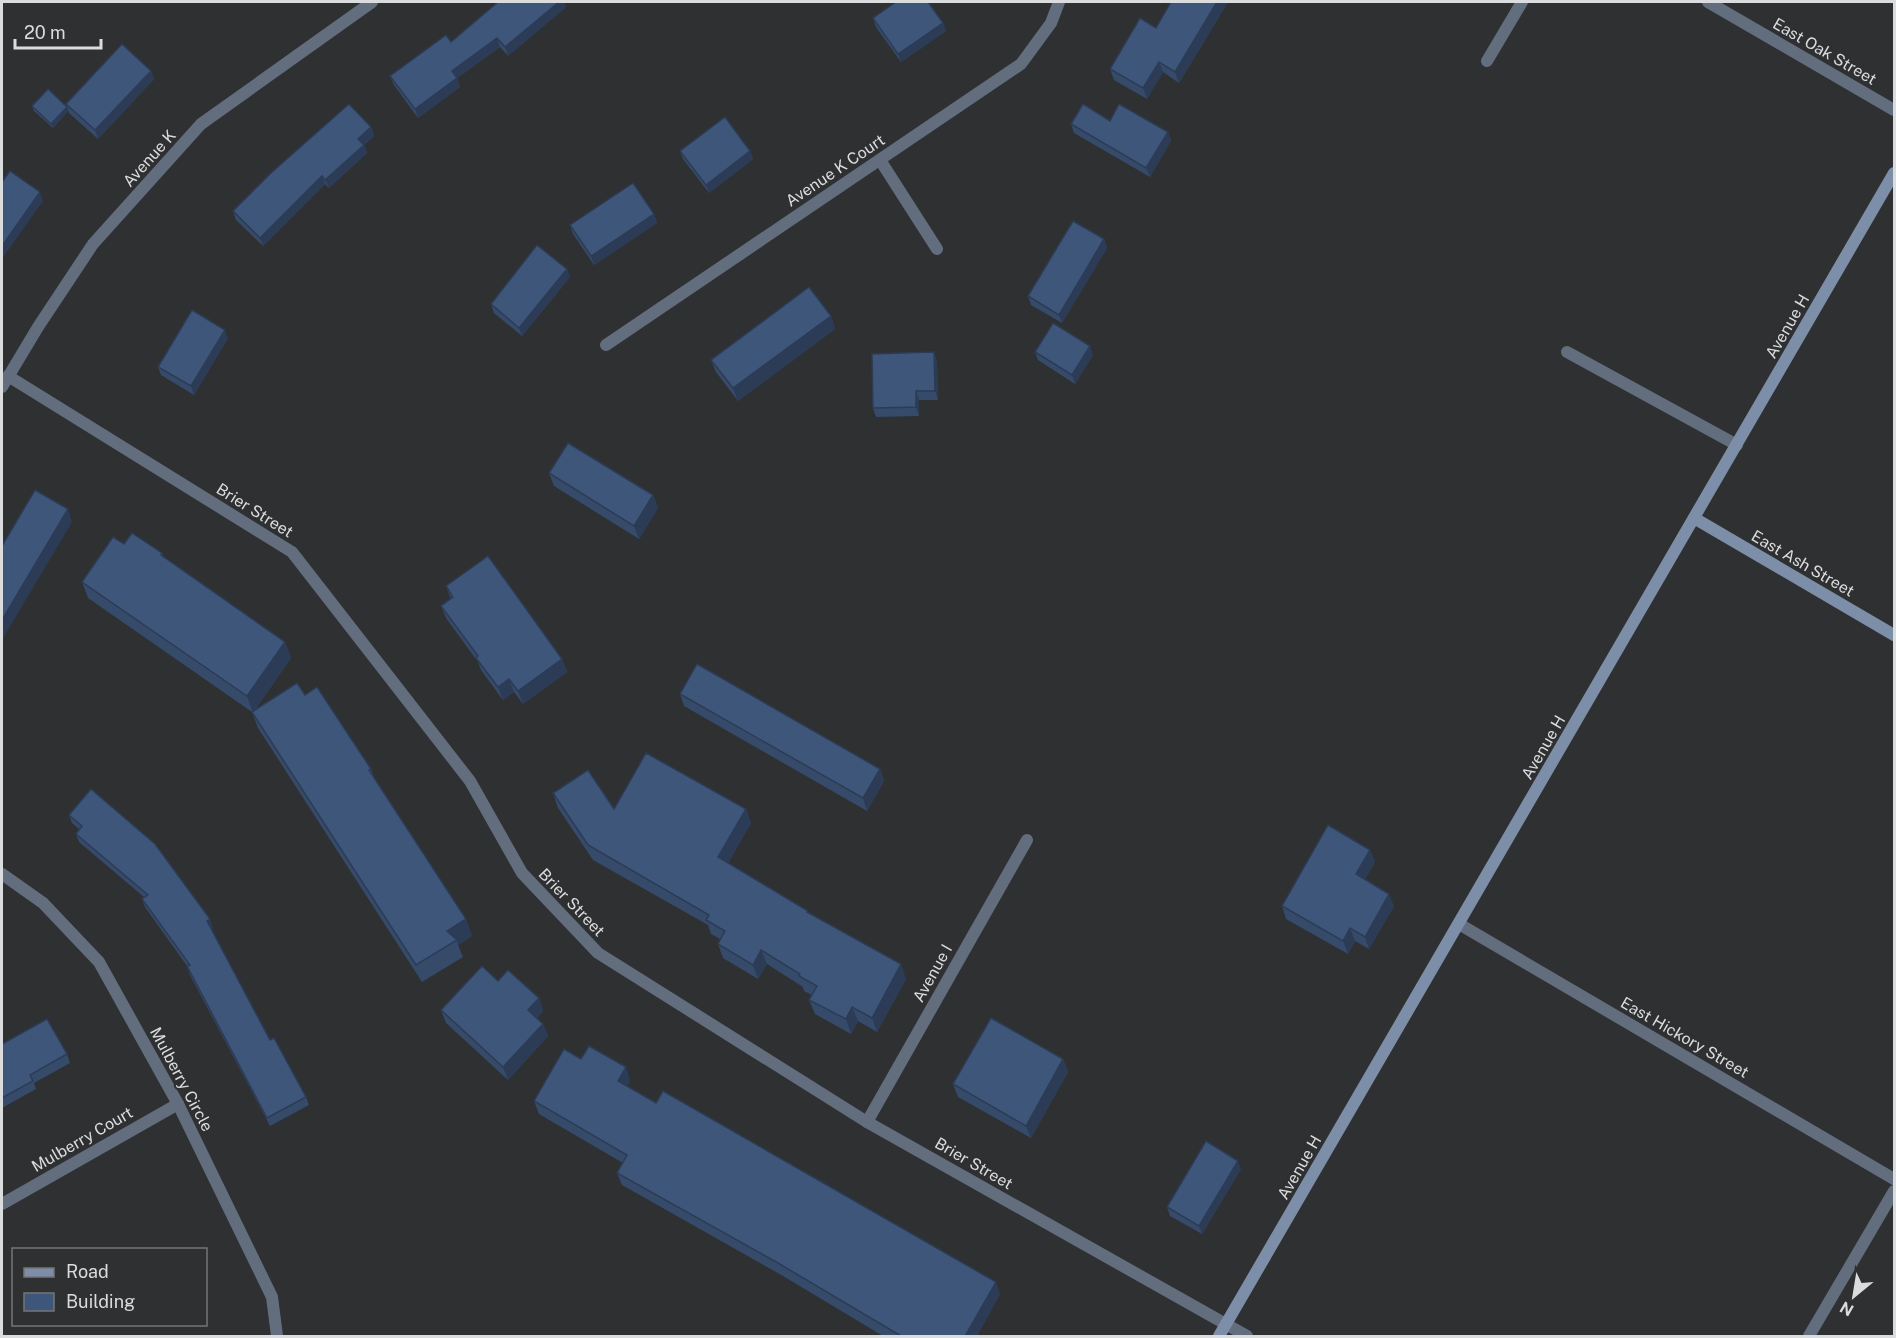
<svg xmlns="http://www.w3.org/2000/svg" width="1896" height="1338" viewBox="0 0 1896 1338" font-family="'Public Sans',sans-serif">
<rect width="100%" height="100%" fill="#2f3032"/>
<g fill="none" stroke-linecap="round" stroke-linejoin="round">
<!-- street -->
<g stroke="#626d7e" stroke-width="12">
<path d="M1708 2 1894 110"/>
<path d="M1487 61 1522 2"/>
<path d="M880 160 937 249"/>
<path d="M606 345 1021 64 1051 23 1059 2"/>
<path d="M1567 352 1737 445"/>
<path d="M8 376 292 552 470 781 522 873 598 953 867 1122 1247 1336"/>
<path d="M2 387 38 327 93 244 201 124 372 2"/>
<path d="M2 874 43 903 99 962 178 1104 272 1297 277 1336"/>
<path d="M1459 924 1894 1179"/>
<path d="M867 1122 1027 840"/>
<path d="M2 1204 178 1104"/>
<path d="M1809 1336 1894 1191"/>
</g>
<!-- secondary -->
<g stroke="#7d8ea9" stroke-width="12">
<path d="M1694 518 1894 635"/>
<path d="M1219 1336 1894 173"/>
</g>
</g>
<!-- wall -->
<g fill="#364a6a">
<path d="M498 2H564L566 7 508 56 500 47 457 78 460 87 418 118 394 85 390 76 451 42Z"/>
<path d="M1171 2H1228L1179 83 1163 72 1147 99 1114 80 1110 69 1156 28Z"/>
<path d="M873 18 943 23 946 31 901 62 876 27Z"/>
<path d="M151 71 154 79 98 139 69 113 66 104Z"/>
<path d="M32 106 68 111 53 128 34 111Z"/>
<path d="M1110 121 1168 132 1171 141 1150 177 1074 133 1071 124Z"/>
<path d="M371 127 374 136 364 145 367 153 329 188 325 184 263 246 236 220 233 211Z"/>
<path d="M680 151H750L753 159 709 193 683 159Z"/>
<path d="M654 214 657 223 594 265 573 234 570 225Z"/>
<path d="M1104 239 1107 248 1062 323 1031 305 1028 296Z"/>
<path d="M567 269 570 277 522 336 494 313 491 304Z"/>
<path d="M831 316 835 329 738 401 716 372 711 360Z"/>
<path d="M228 338 194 395 161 375 158 367Z"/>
<path d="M1035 352 1093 355 1075 384 1038 360Z"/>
<path d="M937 361 938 400H919V416L876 417 873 408Z"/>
<path d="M549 473 653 495 658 508 639 539 554 486Z"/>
<path d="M124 544 162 553 163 556 285 642 291 658 255 710 305 695 371 769 374 778 466 919 472 936 458 945 463 957 422 982 258 728 252 712 88 598 82 582Z"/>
<path d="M446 586 562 659 567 672 523 704 514 692 503 700 481 670 478 662 446 618 441 606 451 599Z"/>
<path d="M680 694 880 769 884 781 867 811 684 706Z"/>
<path d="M553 793 614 809H746L751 823 728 863 809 913 906 979 877 1032 858 1021 851 1034 815 1014 809 1000 812 995 804 991 803 987 767 964 758 979 723 958 718 944 720 939 711 934 708 925 593 860 558 808Z"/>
<path d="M69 815 213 928 211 929 270 1040 306 1097 309 1105 270 1126 190 975 187 966 145 907 142 899 144 897 79 842 76 834 79 829 72 823Z"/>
<path d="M1370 850 1375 862 1365 879 1394 906 1369 949 1355 941 1348 954 1286 919 1282 906Z"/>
<path d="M498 981 539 998 543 1011 537 1018 543 1024 548 1036 508 1080 446 1023 441 1010Z"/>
<path d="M2 1044 67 1054 70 1063 34 1083 36 1089 2 1108Z"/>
<path d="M581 1059 630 1080 627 1086 1000 1294 977 1336H883L783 1276 622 1185 617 1173 623 1163 539 1114 534 1101Z"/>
<path d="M1063 1059 1068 1072 1031 1138 958 1097 953 1084Z"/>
<path d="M1241 1169 1202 1234 1170 1216 1167 1207Z"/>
</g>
<!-- shaded-wall -->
<g fill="#2c3c56">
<path d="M559 2H564L566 7 508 56 505 47Z"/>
<path d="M1217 2H1228L1179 83 1175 72Z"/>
<path d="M943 23 946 31 901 62 898 54Z"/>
<path d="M497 38 500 47 455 79 452 71Z"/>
<path d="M1159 62 1163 72 1147 99 1143 88Z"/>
<path d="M151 71 154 79 98 139 95 130Z"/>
<path d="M457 78 460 87 418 118 415 109Z"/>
<path d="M67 107 68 111 53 128 51 124Z"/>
<path d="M371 127 374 136 361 147 358 139Z"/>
<path d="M1168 132 1171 141 1150 177 1146 168Z"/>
<path d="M364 145 367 153 329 188 325 180Z"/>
<path d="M750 151 753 159 709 193 706 185Z"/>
<path d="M322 176 325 184 263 246 260 238Z"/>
<path d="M40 192 43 201 2 259V246Z"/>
<path d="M654 214 657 223 594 265 591 256Z"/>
<path d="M1104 239 1107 248 1062 323 1059 315Z"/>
<path d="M567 269 570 277 522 336 519 328Z"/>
<path d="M831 316 835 329 738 401 733 388Z"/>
<path d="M225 330 228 338 194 395 191 386Z"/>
<path d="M1090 346 1093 355 1075 384 1072 375Z"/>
<path d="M934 352 937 361 938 400 935 391Z"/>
<path d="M916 391 919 400V416L916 407Z"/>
<path d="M653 495 658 508 639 539 634 526Z"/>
<path d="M68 509 72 522 2 640V620Z"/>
<path d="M285 642 291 658 253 713 247 696Z"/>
<path d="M562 659 567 672 523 704 518 691Z"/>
<path d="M509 679 514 692 503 700 498 687Z"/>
<path d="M880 769 884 781 867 811 863 798Z"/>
<path d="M746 809 751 823 723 872 718 857Z"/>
<path d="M1370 850 1375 862 1360 887 1356 874Z"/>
<path d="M1389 894 1394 906 1369 949 1365 937Z"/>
<path d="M210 919 213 928 210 930 207 921Z"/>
<path d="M466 919 472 936 458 945 457 940 447 931Z"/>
<path d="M1350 928 1355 941 1348 954 1343 941Z"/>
<path d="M761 950 767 964 758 979 753 965Z"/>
<path d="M901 964 906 979 877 1032 872 1018Z"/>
<path d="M539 998 543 1011 533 1023 528 1010Z"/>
<path d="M852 1007 858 1021 851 1034 846 1019Z"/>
<path d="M543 1024 548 1036 508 1080 503 1067Z"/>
<path d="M1063 1059 1068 1072 1031 1138 1026 1126Z"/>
<path d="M626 1067 630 1080 622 1094 618 1081Z"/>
<path d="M1238 1161 1241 1169 1202 1234 1199 1226Z"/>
<path d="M996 1282 1000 1294 977 1336H965Z"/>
</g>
<!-- building -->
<g fill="#3f567b" stroke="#2c3c56" stroke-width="1.5">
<path d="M498 2H559L505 47 497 38 452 71 457 78 415 109 390 76 446 35 451 42Z"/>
<path d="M896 2H928L943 23 898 54 873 18Z"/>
<path d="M1171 2H1217L1175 72 1159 62 1143 88 1110 69 1140 18 1156 28Z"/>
<path d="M122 44 151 71 95 130 66 104Z"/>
<path d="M48 89 67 107 51 124 32 106Z"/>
<path d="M349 104 371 127 358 139 364 145 325 180 322 176 260 238 233 211 271 173Z"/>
<path d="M1083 104 1110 121 1119 104 1168 132 1146 168 1071 124Z"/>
<path d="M725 117 750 151 706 185 680 151Z"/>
<path d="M10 171 40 192 2 246V182Z"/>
<path d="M633 183 654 214 591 256 570 225Z"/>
<path d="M1073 221 1104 239 1059 315 1028 296Z"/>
<path d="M537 245 567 269 519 328 491 304Z"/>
<path d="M809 287 831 316 733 388 711 360Z"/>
<path d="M192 310 225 330 191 386 158 367Z"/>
<path d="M1053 323 1090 346 1072 375 1035 352Z"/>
<path d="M934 352 935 391H916V407L873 408 872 354Z"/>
<path d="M568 443 653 495 634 526 549 473Z"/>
<path d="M35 490 68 509 2 620V546Z"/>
<path d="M132 533 162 553 161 555 285 642 247 696 82 582 113 537 124 544Z"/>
<path d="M488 556 562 659 518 691 509 679 498 687 476 658 478 656 441 606 453 597 446 586Z"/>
<path d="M697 664 880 769 863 798 680 694Z"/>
<path d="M297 683 305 695 317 687 371 769 369 770 466 919 447 931 457 940 416 965 252 712Z"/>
<path d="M646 753 746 809 718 857 808 911 807 912 901 964 872 1018 852 1007 846 1019 809 1000 817 986 799 976 800 974 761 950 753 965 718 944 725 931 706 920 709 915 588 845 553 793 588 770 614 809Z"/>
<path d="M91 789 155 844 210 919 207 921 270 1040 274 1038 306 1097 267 1118 187 966 190 965 142 899 148 895 76 834 82 826 69 815Z"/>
<path d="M1328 825 1370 850 1356 874 1389 894 1365 937 1350 928 1343 941 1282 906Z"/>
<path d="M482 966 498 981 508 970 539 998 528 1010 543 1024 503 1067 441 1010Z"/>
<path d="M991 1018 1063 1059 1026 1126 953 1084Z"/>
<path d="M47 1019 67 1054 30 1075 33 1081 2 1098V1044Z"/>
<path d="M589 1046 626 1067 618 1081 656 1103 663 1091 996 1282 965 1336H901L778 1263 617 1173 627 1155 534 1101 564 1049 581 1059Z"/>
<path d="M1206 1141 1238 1161 1199 1226 1167 1207Z"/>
</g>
<g text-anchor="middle" stroke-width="4.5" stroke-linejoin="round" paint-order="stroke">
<!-- street labels -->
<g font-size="16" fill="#dbdcde" stroke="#2f3032">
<text transform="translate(1825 51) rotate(30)" y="6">East Oak Street</text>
<text transform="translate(149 158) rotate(-48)" y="6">Avenue K</text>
<text transform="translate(835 170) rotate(-34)" y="6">Avenue K Court</text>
<text transform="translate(1787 326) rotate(-60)" y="6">Avenue H</text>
<text transform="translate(255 510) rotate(32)" y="6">Brier Street</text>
<text transform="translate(1803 563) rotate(30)" y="6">East Ash Street</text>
<text transform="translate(1543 747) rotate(-60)" y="6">Avenue H</text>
<text transform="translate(572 902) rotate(46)" y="6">Brier Street</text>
<text transform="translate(932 973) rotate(-61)" y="6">Avenue I</text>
<text transform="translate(1685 1037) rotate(30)" y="6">East Hickory Street</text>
<text transform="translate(182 1079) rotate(62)" y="6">Mulberry Circle</text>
<text transform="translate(82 1139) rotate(-30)" y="6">Mulberry Court</text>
<text transform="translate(974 1163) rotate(30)" y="6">Brier Street</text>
<text transform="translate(1299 1167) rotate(-60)" y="6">Avenue H</text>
</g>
</g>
<!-- border -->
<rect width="1896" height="1338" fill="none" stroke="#dbdcde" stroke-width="6"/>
<!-- legend -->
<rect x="12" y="1248" width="195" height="78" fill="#2f3032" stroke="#747577" stroke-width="1.5"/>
<rect x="24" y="1268" width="30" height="9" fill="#7d8ea9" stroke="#747577" stroke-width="1.5"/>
<text x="66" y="1278" font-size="18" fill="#dbdcde">Road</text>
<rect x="24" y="1293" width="30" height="18" fill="#3f567b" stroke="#747577" stroke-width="1.5"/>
<text x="66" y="1308" font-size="18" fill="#dbdcde">Building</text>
<!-- north arrow -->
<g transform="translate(1854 1296) rotate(210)" stroke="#2f3032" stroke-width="4.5" paint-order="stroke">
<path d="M0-4.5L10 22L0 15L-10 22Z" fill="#dbdcde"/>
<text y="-9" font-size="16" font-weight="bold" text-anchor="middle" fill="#dbdcde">N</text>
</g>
<!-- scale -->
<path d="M15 39v9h86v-9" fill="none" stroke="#dbdcde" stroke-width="3"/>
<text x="24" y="39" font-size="18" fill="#dbdcde" stroke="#2f3032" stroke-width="4.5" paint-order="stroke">20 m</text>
</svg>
